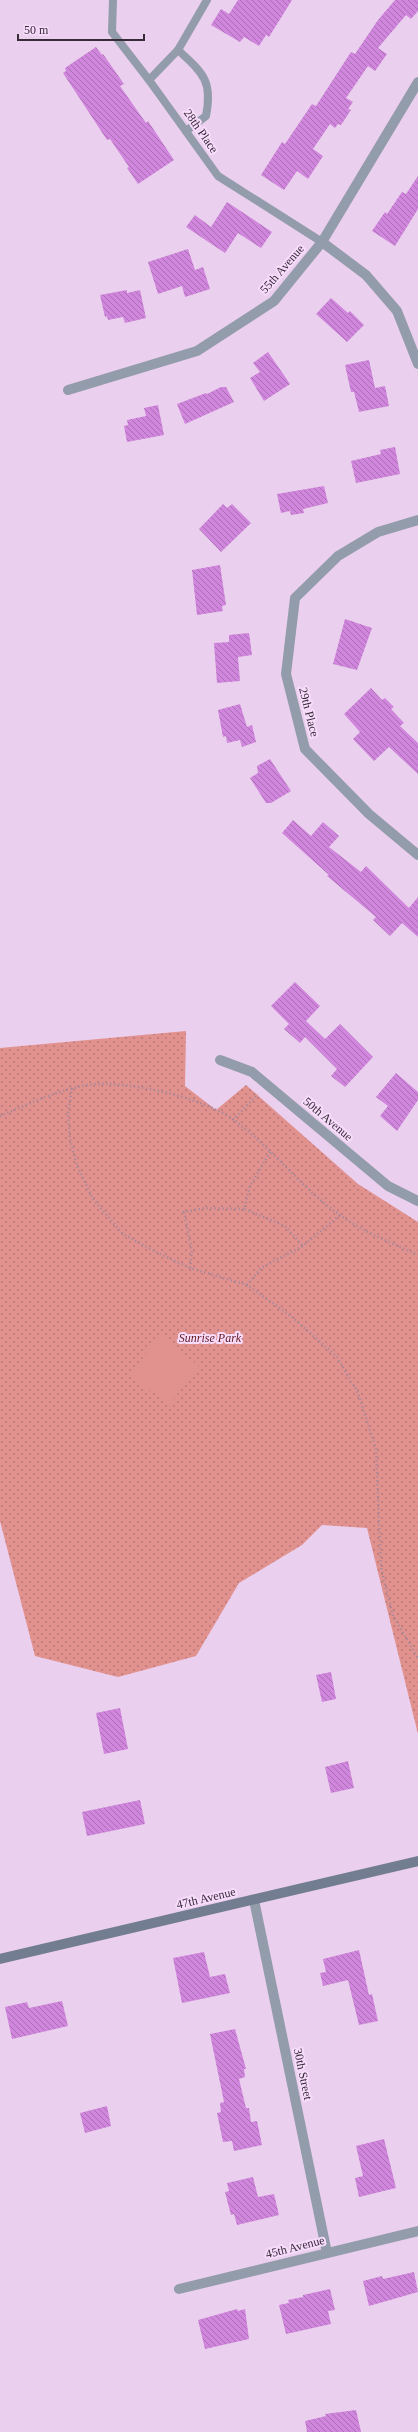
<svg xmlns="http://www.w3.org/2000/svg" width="418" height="2432" viewBox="0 0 418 2432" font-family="Georgia,serif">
<defs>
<pattern id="park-dots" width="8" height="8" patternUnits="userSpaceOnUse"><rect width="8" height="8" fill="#e1928f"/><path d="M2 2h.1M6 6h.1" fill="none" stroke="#b77776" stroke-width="1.8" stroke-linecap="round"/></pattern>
<pattern id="building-back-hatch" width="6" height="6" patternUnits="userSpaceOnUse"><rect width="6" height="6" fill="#d086dc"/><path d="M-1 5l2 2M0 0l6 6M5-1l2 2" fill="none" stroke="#aa6eb3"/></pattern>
</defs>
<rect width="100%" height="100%" fill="#ebcfee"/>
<!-- park -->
<path fill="url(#park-dots)" d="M186 1031 185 1086 216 1110 246 1085 358 1184 418 1222V1734L367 1528 322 1525 302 1545 239 1583 196 1656 118 1677 35 1656 0 1521V1048Z"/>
<!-- garden -->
<path fill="#e1928f" d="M160 1335 199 1366 170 1404 129 1376Z"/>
<!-- building -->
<g fill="url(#building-back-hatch)">
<path d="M238 0H292L269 37 266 35 259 46 244 37 240 42 211 25 221 9 229 14Z"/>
<path d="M395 0H418V11L411 19 406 15 378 48 387 54 375 71 368 66 346 98 353 102 348 109 351 110 341 125 338 124 335 128 330 124 313 149 323 156 308 179 297 171 284 190 261 175 282 142 285 144 312 104 316 106 351 52 355 54 378 20Z"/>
<path d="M96 47 102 55 103 54 124 84 120 86 146 123 148 121 174 160 138 184 127 168 129 167 110 139 107 140 63 73 66 71 65 68Z"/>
<path d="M418 176V209L395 246 372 231 385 212 387 214 402 192 406 194Z"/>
<path d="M227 202 272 232 261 248 238 233 225 253 186 227 195 215 211 227Z"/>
<path d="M188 249 195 270 203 267 210 289 185 297 182 286 158 294 148 262Z"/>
<path d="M127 290V293L140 290 146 318 125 323 123 317 108 320 107 316 105 317 100 295Z"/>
<path d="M331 298 348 313 350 311 364 325 347 342 316 314Z"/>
<path d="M268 352 290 384 264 401 250 378 260 372 253 363Z"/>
<path d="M369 360 375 388 385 386 389 406 359 412 354 392H351L345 365Z"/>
<path d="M221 387H226L234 402 185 424 177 404 206 393 207 394Z"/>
<path d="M158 405 164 435 127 442 124 426 128 425 127 420 146 416 144 408Z"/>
<path d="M395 447 400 474 356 483 351 461 381 454 380 450Z"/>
<path d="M324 486 328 503 303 509 304 513 291 515 290 511 281 513 277 494Z"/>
<path d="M223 504 227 508 232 504 251 523 221 552 199 529Z"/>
<path d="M220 565 226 605 222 606 223 611 197 615 192 570Z"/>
<path d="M345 619 372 628 357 670 333 664Z"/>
<path d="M249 633 252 655 238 657 240 681 217 683 214 643 229 642V635Z"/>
<path d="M371 688 382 700 385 698 394 707 391 709 404 723 400 726 418 743V774L389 747 374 761 353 739 360 732 344 714Z"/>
<path d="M240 704 247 727 252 725 256 742 242 747 240 740 227 743 226 736 223 737 218 710Z"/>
<path d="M270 759 291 791 271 803H266L250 778 258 773 257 766Z"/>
<path d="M293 820 311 836 323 822 339 836 329 847 361 872 366 866 409 908 418 897V937L402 923 390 936 373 920 376 917 327 876 329 875 282 833Z"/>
<path d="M295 982 320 1006 306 1021 325 1039 340 1024 373 1057 345 1087 331 1076 337 1069 305 1037 300 1043 284 1029 289 1024 271 1006Z"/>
<path d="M396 1073 418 1092V1100L397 1131 380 1116 388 1106 376 1097Z"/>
<path d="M331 1672 336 1699 322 1702 316 1675Z"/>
<path d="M120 1708 128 1749 104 1754 96 1713Z"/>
<path d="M348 1761 354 1788 331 1793 325 1767Z"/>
<path d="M140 1800 145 1824 87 1836 82 1812Z"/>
<path d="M359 1950 369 1995 372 1994 378 2021 359 2025 348 1980 323 1986 320 1973 326 1972 323 1959Z"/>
<path d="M204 1952 210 1977 225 1974 230 1993 182 2003 173 1958Z"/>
<path d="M62 2001 68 2026 12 2039 5 2007 27 2002 29 2008Z"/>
<path d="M235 2029 246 2069H244L245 2077 239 2079 246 2108H249L251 2122 257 2121 262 2145 234 2151 232 2141 223 2142 217 2113 221 2112 220 2103 224 2102 210 2034Z"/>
<path d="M107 2106 111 2126 85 2133 80 2113Z"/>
<path d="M384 2139 396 2188 359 2197 355 2178 363 2176 356 2146Z"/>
<path d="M253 2177 258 2197 274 2194 279 2215 237 2225 234 2214 231 2215 225 2192 229 2191 227 2183Z"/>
<path d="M414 2272 418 2292 369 2306 363 2281 382 2276 383 2279Z"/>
<path d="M330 2289 335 2310 328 2311 331 2324 286 2334 279 2305 289 2303 288 2300 303 2297V2295Z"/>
<path d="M237 2309 238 2311 245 2309 249 2339 205 2349 198 2320Z"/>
<path d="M356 2410 361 2432H307L305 2421 326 2416 325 2414Z"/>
</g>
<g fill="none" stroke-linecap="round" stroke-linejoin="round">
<!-- path -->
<g stroke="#9c879e" stroke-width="2.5" stroke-dasharray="1 3" stroke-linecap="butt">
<path d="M72 1088 68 1113 70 1139 77 1166 93 1199 123 1234 154 1251 190 1268 247 1285 291 1316 337 1357 358 1393 376 1449 381 1568 393 1616 418 1658"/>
<path d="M0 1116C29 1104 57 1090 88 1085 127 1080 202 1097 234 1120 272 1148 301 1188 340 1215 363 1232 392 1243 418 1255"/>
<path d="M233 1120 258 1094"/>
<path d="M270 1152 250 1186 244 1209 285 1226 303 1246"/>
<path d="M190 1268 192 1252 184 1212 205 1208 244 1209"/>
<path d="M247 1285 261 1268 303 1246 340 1215"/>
</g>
<!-- lane -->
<g stroke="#939caa" stroke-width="8">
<path d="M113 0 112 32 149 80"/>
<path d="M207 0 178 50 149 80 218 176 322 242"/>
<path d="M178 50C203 73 213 81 206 116L186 131"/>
</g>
<!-- street -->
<g stroke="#939caa" stroke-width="10">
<path d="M322 242 366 275 397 311 418 364"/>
<path d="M68 390 197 351 274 301 322 242 418 82"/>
<path d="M418 520 378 532 338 556 295 598 286 674 305 749 369 814 418 855"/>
<path d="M220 1060 252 1072 388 1186 418 1201"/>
<path d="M254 1900 327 2253"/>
<path d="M179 2289 418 2231"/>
</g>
<!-- secondary -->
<path stroke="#727d92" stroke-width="10" d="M0 1959 418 1861"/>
</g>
<g text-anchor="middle" stroke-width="4" stroke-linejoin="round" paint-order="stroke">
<!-- street labels -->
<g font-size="12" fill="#362b37" stroke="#f8dcfc">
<text transform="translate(201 131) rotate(55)" y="4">28th Place</text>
<text transform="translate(282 269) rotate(-49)" y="4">55th Avenue</text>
<text transform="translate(309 712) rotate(76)" y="4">29th Place</text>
<text transform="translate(328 1119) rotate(40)" y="4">50th Avenue</text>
<text transform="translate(206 1898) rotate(-13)" y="4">47th Avenue</text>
<text transform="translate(303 2074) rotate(78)" y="4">30th Street</text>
<text transform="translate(295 2247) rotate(-14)" y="4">45th Avenue</text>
</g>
<!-- park labels -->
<g font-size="12" font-style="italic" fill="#62191d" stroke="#f8dcfc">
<text x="210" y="1342">Sunrise Park</text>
</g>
</g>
<!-- scale -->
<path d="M18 34v6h126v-6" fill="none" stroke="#362b37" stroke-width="2"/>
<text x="24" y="34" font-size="12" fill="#362b37" stroke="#f8dcfc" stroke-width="3" paint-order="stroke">50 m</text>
</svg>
